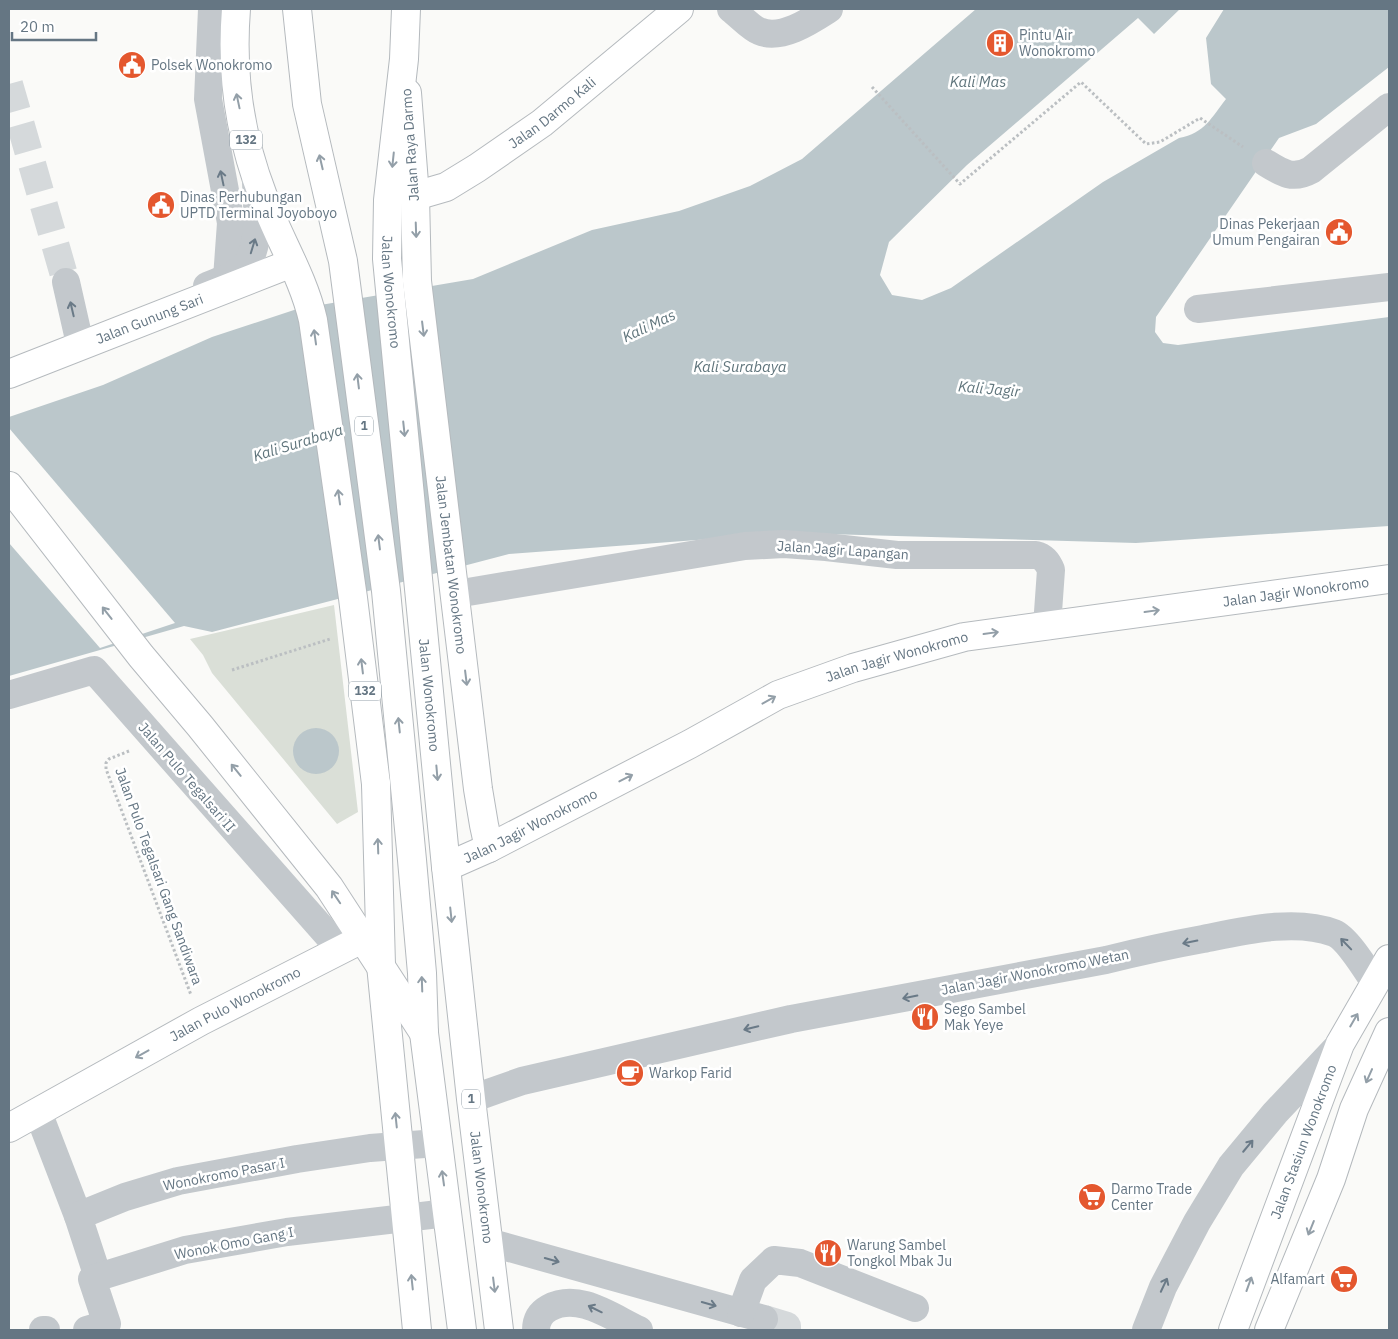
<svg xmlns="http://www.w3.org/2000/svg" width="1398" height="1339" viewBox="0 0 1398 1339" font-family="'IBM Plex Sans',sans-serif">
<rect width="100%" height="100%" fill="#fafaf8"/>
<!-- green -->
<path fill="#dadfd7" d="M334 605 358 812 337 824 212 673 203 655 190 639Z"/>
<!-- water -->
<g fill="#bbc7cb">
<path d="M976 9H1180L1154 34 1138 18 967 165 889 242 880 275 892 295 922 300 951 288 1103 182 1179 138C1205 133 1211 118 1226 99L1211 84 1206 38 1224 9H1389V67L1316 124 1279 138 1156 317 1155 332 1163 343 1178 345 1389 317V526L1136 543 792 533 509 554 212 632 184 626 9 676V417L103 385 212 337 297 309 473 279 592 230 679 211 750 186 802 159Z"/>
<circle cx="316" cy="751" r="23"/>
</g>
<!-- pier -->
<path fill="#fafaf8" d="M9 428 175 623 100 648 9 543Z"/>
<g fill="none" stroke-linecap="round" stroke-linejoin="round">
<!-- minor-tunnel -->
<g stroke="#d5d9db" stroke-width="28" stroke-dasharray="28 14" stroke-linecap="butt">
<path d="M9 84 66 282"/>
<path d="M764 1319 787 1326V1330"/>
</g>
<defs>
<g id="major">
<path d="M236 9C231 72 240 137 263 196 278 238 303 276 313 320L353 598 376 784"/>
<path id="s1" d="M407 93 415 196 417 281 478 789 484 825 489 848"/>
<path id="s2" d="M415 196 446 187 477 168 542 123 679 9"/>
<path id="s3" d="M9 374 292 263"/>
<path d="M9 486 141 656 200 726 329 887 424 1033"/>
<path id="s4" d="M446 867 489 848 690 744 778 695 853 668 964 637 1389 579"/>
<path id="s5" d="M9 1128 201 1021 364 938"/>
</g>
<g id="highway">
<path d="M297 9 307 104 343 261 386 591 412 860 422 973 424 1033 462 1330"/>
<path id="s6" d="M406 9 404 59 388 200 387 259 446 867 471 1099 499 1330"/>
<path d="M376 784 381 965 417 1330"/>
<path id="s7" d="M1233 1330 1340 1044 1389 959"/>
<path d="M1269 1330 1331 1179 1354 1109 1389 1032"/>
</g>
</defs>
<!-- major casing -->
<use href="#major" stroke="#b5babe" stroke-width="30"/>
<!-- highway casing -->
<use href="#highway" stroke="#b4b9bd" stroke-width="30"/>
<!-- path -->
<g stroke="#bbbfc2" stroke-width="3" stroke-dasharray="2.5 2.5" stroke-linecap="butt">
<path d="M872 87 960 184 1081 82 1146 144 1160 142 1200 118 1243 147"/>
<path d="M232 670 330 639"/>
<path d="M129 751 109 759 106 763V769L191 995"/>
</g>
<!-- minor -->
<g stroke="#c3c8cc" stroke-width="28">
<path d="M212 9 208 99 231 223 227 278"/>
<path d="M731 9C739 15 751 28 759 31 781 41 812 20 829 9"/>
<path d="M1266 163C1282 173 1293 180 1311 170L1389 107"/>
<path d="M66 282 78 335"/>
<path d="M207 286C220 281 237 275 247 263 261 245 257 204 256 182"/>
<path d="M1198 309 1389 287"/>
<path d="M456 594 745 546 784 544 826 547 897 555H1036C1044 557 1048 562 1051 570L1047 626"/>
<path d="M9 695 94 670 340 949"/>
<path d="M471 1099 522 1081 791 1019 1106 960C1138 952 1170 945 1203 939 1243 931 1295 918 1334 933 1347 938 1367 971 1375 983"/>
<path d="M38 1112 78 1216"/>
<path d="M488 1242 764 1319"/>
<path d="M98 1277 78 1216 125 1197 178 1181 297 1159 370 1148 438 1143"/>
<path d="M741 1313 753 1280 774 1260 800 1263 915 1308"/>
<path d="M43 1330H46"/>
<path d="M87 1330 107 1324 92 1279 185 1250 287 1232 447 1213"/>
<path d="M536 1330C536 1321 540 1313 549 1308 579 1292 611 1317 639 1330"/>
<path d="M1146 1330 1163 1287 1197 1222 1231 1166 1275 1113 1340 1044"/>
</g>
<!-- major -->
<use href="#major" stroke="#fff" stroke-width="28"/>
<!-- highway -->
<use href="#highway" stroke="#fff" stroke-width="28"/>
</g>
<!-- one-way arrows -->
<defs><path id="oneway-shaft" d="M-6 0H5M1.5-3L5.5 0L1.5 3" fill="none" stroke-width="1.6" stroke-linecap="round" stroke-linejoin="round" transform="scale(1.25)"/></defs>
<g stroke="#939fa8">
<use href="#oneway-shaft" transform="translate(238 101) rotate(-102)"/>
<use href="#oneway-shaft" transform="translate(393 160) rotate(96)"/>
<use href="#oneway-shaft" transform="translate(321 162) rotate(-103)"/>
<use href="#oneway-shaft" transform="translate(416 230) rotate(88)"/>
<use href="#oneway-shaft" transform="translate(423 329) rotate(83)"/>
<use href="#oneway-shaft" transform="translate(315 337) rotate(-98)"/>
<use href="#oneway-shaft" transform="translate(358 381) rotate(-97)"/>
<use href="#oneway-shaft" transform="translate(404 429) rotate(84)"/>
<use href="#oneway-shaft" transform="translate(339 497) rotate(-98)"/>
<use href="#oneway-shaft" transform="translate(379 542) rotate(-97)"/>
<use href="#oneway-shaft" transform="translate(1152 611) rotate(-8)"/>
<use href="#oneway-shaft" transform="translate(107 613) rotate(-128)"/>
<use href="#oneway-shaft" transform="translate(991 633) rotate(-8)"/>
<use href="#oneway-shaft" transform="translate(362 666) rotate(-97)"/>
<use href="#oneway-shaft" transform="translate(466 678) rotate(83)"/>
<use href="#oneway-shaft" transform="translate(769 700) rotate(-29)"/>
<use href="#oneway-shaft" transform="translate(399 725) rotate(-96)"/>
<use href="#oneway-shaft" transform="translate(236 770) rotate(-129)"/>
<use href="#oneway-shaft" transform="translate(437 773) rotate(85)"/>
<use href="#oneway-shaft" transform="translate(626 778) rotate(-27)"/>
<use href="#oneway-shaft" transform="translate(378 846) rotate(-92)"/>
<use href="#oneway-shaft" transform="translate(336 897) rotate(-124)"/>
<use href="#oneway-shaft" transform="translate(451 915) rotate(84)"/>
<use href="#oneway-shaft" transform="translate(422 984) rotate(-92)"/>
<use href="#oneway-shaft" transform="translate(1354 1020) rotate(-60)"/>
<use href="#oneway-shaft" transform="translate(142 1054) rotate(151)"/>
<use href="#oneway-shaft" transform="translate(1369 1076) rotate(114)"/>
<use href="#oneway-shaft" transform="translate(396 1120) rotate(-96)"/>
<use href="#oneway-shaft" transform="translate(443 1178) rotate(-98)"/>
<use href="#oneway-shaft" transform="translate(1311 1228) rotate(112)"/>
<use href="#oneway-shaft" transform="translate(412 1282) rotate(-96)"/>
<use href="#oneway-shaft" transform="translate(1249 1284) rotate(-70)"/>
<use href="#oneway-shaft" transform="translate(494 1285) rotate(83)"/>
</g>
<g stroke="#6a7a87">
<use href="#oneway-shaft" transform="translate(222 178) rotate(-102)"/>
<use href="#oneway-shaft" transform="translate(253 246) rotate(-73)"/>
<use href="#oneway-shaft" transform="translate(72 309) rotate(-103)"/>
<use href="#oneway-shaft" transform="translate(1190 942) rotate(169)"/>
<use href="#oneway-shaft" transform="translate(1346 944) rotate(-134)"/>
<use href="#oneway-shaft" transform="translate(910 997) rotate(169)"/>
<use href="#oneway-shaft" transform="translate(751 1028) rotate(167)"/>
<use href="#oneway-shaft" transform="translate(1248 1146) rotate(-50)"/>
<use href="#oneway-shaft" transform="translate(552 1260) rotate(16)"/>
<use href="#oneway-shaft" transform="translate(1164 1285) rotate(-65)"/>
<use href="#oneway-shaft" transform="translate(709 1304) rotate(16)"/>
<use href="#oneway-shaft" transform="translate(595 1309) rotate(-154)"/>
</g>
<!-- icons -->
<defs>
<symbol id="building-disc" viewBox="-11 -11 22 22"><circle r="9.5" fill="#e4572e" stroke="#fff"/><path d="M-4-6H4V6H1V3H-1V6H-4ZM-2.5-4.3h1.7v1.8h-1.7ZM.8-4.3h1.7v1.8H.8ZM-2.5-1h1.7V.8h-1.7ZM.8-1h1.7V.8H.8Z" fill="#fff"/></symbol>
<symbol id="civic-disc" viewBox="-11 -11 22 22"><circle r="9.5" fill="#e4572e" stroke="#fff"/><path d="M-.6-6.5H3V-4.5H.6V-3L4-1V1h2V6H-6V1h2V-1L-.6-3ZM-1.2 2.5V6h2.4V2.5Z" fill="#fff"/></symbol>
<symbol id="restaurant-disc" viewBox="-11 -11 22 22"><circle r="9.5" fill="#e4572e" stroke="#fff"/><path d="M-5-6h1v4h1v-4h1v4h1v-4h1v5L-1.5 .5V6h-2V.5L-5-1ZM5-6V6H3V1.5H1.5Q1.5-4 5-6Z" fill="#fff"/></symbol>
<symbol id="cafe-disc" viewBox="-11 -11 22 22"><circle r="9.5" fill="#e4572e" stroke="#fff"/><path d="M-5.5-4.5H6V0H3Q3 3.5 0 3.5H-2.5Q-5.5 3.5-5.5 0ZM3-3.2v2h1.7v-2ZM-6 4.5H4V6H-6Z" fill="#fff"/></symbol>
<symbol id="supermarket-disc" viewBox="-11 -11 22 22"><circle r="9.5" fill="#e4572e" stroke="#fff"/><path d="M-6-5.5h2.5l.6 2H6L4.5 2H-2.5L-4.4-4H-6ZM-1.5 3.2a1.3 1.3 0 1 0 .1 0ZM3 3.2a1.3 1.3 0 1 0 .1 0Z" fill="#fff"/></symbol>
</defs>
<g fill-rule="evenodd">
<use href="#building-disc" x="984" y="27" width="32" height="32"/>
<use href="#civic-disc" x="116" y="49" width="32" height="32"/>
<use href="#civic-disc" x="145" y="189" width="32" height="32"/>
<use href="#civic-disc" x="1323" y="216" width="32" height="32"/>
<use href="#restaurant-disc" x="909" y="1001" width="32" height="32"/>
<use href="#cafe-disc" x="614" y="1057" width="32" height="32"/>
<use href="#supermarket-disc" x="1076" y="1181" width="32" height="32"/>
<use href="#restaurant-disc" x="812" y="1237" width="32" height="32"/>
<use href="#supermarket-disc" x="1328" y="1263" width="32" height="32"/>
</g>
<g text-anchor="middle" stroke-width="5" stroke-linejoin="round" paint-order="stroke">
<!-- shield labels -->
<g fill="#fff" stroke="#939fa8" stroke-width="1">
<rect x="230" y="130.5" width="32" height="19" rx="4"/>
<rect x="355" y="416.5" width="18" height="19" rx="4"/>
<rect x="349" y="681.5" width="32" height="19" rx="4"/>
<rect x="462" y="1089.5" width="18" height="19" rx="4"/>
</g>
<g font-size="12" font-weight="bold" fill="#657683">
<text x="246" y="144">132</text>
<text x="364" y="430">1</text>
<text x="365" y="695">132</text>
<text x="471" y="1103">1</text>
</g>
<!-- poi labels -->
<g font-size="14" fill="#657683" stroke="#fff" text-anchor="start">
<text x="1019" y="40">Pintu Air<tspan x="1019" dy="16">Wonokromo</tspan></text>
<text x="151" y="70">Polsek Wonokromo</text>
<text x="180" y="202">Dinas Perhubungan<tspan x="180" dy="16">UPTD Terminal Joyoboyo</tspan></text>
<text x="1320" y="229" text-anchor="end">Dinas Pekerjaan<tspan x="1320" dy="16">Umum Pengairan</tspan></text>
<text x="944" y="1014">Sego Sambel<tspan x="944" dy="16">Mak Yeye</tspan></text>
<text x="649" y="1078">Warkop Farid</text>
<text x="1111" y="1194">Darmo Trade<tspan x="1111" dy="16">Center</tspan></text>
<text x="847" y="1250">Warung Sambel<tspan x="847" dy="16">Tongkol Mbak Ju</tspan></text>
<text x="1325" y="1284" text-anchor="end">Alfamart</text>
</g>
<!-- street labels -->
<g font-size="14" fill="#657683" stroke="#fff">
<text dy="5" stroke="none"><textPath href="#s2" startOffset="162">Jalan Darmo Kali</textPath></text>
<text transform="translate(410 145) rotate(-94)" y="5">Jalan Raya Darmo</text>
<text dy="5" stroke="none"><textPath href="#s6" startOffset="284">Jalan Wonokromo</textPath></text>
<text dy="5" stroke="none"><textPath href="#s3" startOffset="151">Jalan Gunung Sari</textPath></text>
<text transform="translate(843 550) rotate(4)" y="5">Jalan Jagir Lapangan</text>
<text dy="5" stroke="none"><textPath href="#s1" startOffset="474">Jalan Jembatan Wonokromo</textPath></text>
<text dy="5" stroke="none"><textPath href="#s4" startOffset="904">Jalan Jagir Wonokromo</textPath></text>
<text dy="5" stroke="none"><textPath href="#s4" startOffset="499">Jalan Jagir Wonokromo</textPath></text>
<text dy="5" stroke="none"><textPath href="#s6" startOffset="689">Jalan Wonokromo</textPath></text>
<text transform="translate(187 777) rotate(49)" y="5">Jalan Pulo Tegalsari II</text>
<text dy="5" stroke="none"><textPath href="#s4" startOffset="94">Jalan Jagir Wonokromo</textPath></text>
<text transform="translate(159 876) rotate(70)" y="5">Jalan Pulo Tegalsari Gang Sandiwara</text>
<text transform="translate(1035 972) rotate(-11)" y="5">Jalan Jagir Wonokromo Wetan</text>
<text dy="5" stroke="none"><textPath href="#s5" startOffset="258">Jalan Pulo Wonokromo</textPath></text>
<text dy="5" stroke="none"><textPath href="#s7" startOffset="201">Jalan Stasiun Wonokromo</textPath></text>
<text transform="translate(224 1174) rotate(-11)" y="5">Wonokromo Pasar I</text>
<text dy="5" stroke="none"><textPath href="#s6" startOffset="1184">Jalan Wonokromo</textPath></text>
<text transform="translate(234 1243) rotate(-11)" y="5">Wonok Omo Gang I</text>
</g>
<!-- water labels -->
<g font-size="15" font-style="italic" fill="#60757c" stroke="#fff">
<text x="978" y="87">Kali Mas</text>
<text transform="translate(649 326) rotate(-25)" y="5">Kali Mas</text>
<text x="740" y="372">Kali Surabaya</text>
<text transform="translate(989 389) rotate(5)" y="5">Kali Jagir</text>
<text transform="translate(298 443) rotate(-17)" y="5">Kali Surabaya</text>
</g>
</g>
<!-- border -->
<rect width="1398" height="1339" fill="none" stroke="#657683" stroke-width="20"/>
<!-- scale -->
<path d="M12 32v8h84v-8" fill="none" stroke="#657683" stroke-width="2.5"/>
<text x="20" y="32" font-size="15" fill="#657683" stroke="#ffffff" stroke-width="4" paint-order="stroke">20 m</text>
</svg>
